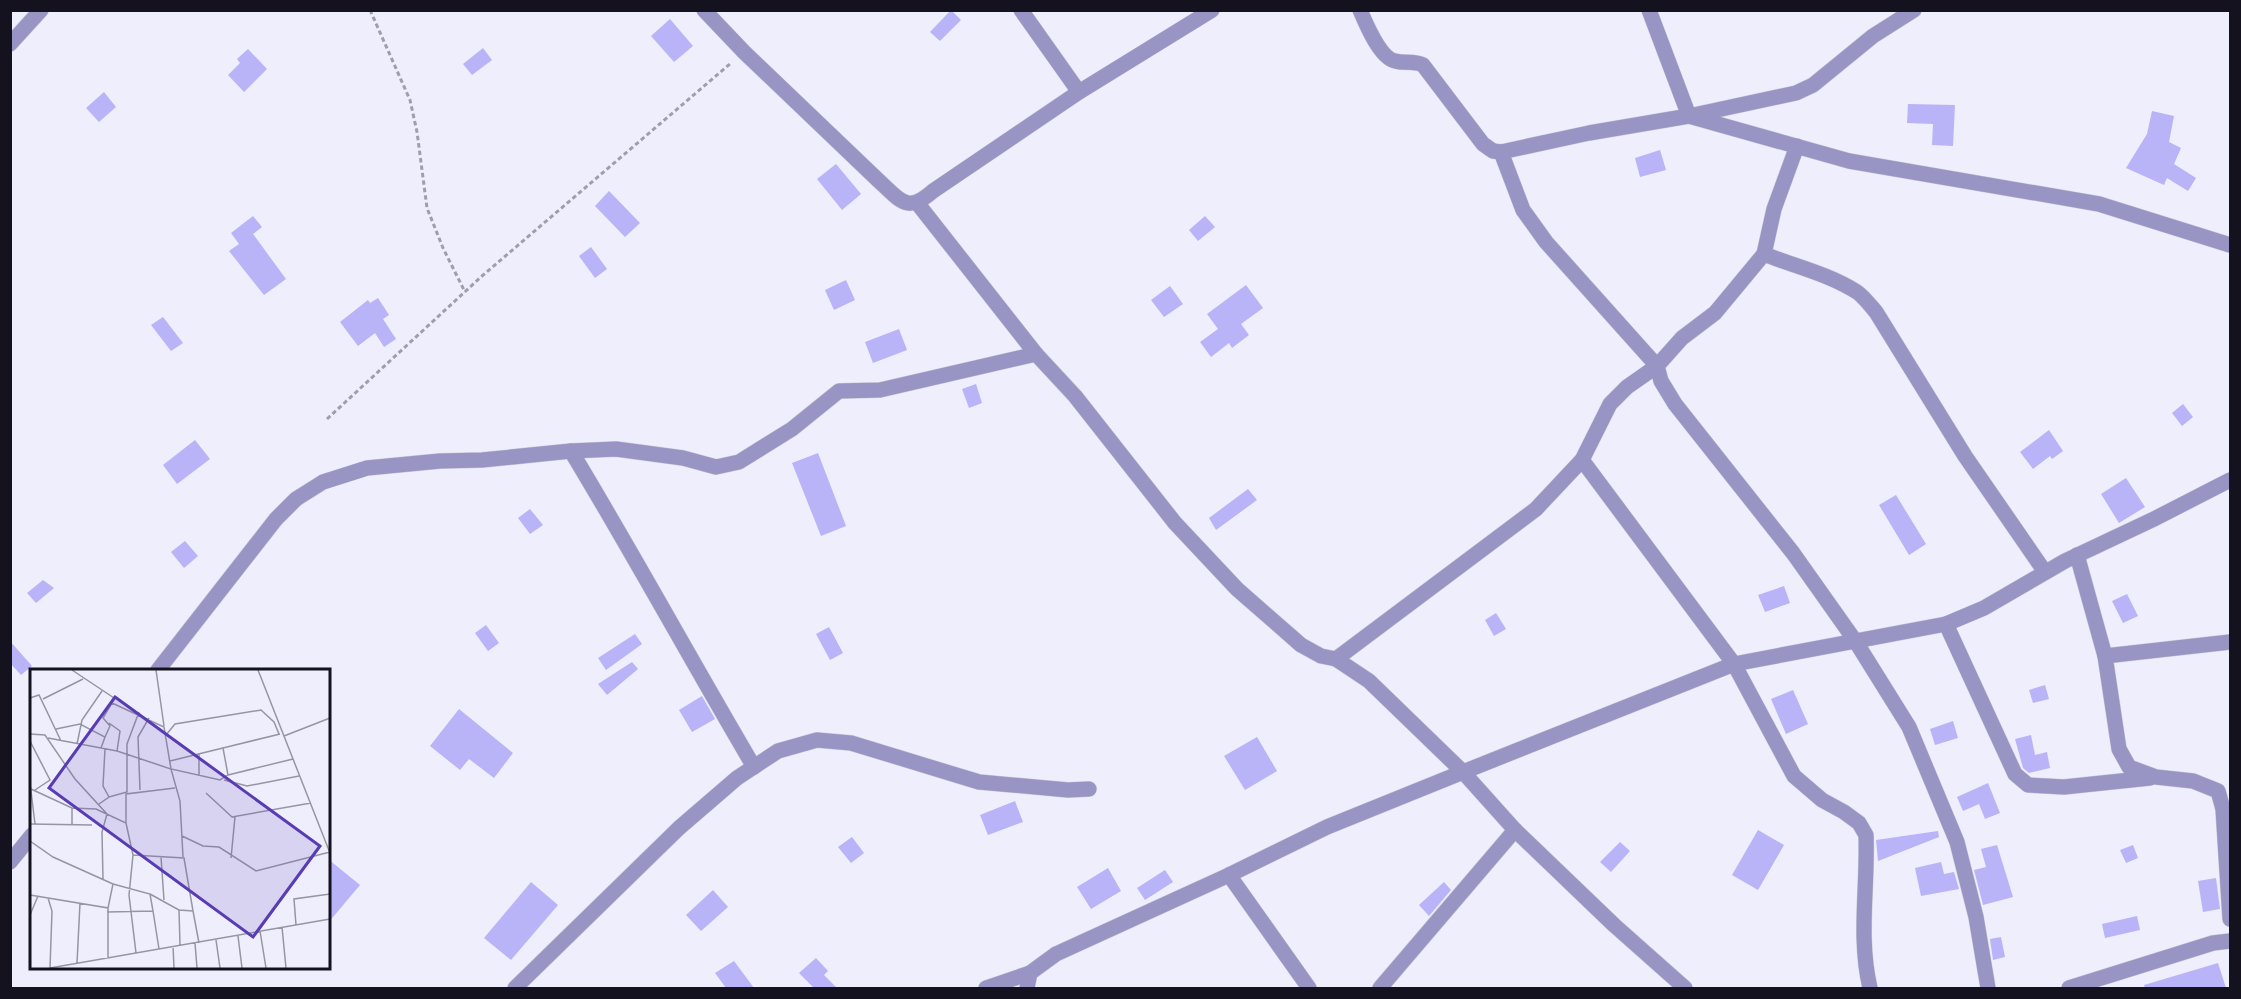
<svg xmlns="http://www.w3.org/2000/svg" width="2241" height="999" viewBox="0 0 2241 999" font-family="'Space Grotesk',sans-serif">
<rect width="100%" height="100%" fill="#eeeefc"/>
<!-- building -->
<g fill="#b9b3f7">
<path d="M951 10 961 20 940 41 930 32Z"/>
<path d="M670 19 693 46 674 62 651 36Z"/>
<path d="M483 48 492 60 472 75 463 64Z"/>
<path d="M248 49 267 69 244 92 228 75 240 63 237 59Z"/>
<path d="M104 92 116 107 99 122 86 108Z"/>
<path d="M1908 104 1955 105 1953 146 1932 145 1933 124 1907 123Z"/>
<path d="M2152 111 2174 116 2169 142 2181 148 2174 164 2196 178 2188 191 2167 178 2164 185 2126 168 2147 134Z"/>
<path d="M1660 150 1666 170 1640 177 1635 158Z"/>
<path d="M836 164 861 194 842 210 817 179Z"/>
<path d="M609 191 640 223 625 237 595 206Z"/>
<path d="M253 216 262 227 253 234 286 279 264 295 229 251 239 244 231 233Z"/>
<path d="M1205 216 1215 227 1198 241 1189 230Z"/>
<path d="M591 247 607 269 595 278 579 256Z"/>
<path d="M846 280 855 300 834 310 825 290Z"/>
<path d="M1246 285 1263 308 1241 324 1249 335 1232 348 1229 343 1211 357 1200 342 1218 329 1207 314Z"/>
<path d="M1170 286 1183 304 1164 317 1151 300Z"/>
<path d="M378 298 389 315 383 319 396 339 384 347 375 333 358 346 340 322 368 300 370 303Z"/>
<path d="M163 317 183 343 171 351 151 325Z"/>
<path d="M899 329 907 350 873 363 865 342Z"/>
<path d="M976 384 982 403 969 408 962 389Z"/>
<path d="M2183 404 2193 417 2182 426 2172 413Z"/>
<path d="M2049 430 2063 451 2052 459 2050 456 2033 469 2020 452Z"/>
<path d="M195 440 210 459 177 484 163 465Z"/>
<path d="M818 453 846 526 821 536 792 463Z"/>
<path d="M2126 478 2145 507 2119 523 2101 494Z"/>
<path d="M1248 489 1257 500 1216 530 1209 518Z"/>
<path d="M1896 495 1926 544 1909 555 1879 505Z"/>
<path d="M530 509 543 525 530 534 518 518Z"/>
<path d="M185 541 198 556 184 568 171 552Z"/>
<path d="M43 580 54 588 36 603 27 593Z"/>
<path d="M1784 586 1790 603 1765 612 1758 595Z"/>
<path d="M2127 594 2138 616 2123 623 2112 601Z"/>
<path d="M1496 613 1506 629 1494 636 1485 620Z"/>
<path d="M486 625 499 643 488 651 475 633Z"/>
<path d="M829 627 843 653 830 660 816 634Z"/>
<path d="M635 634 642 644 606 670 598 658Z"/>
<path d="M10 641 32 666 21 675 10 663Z"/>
<path d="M632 662 638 669 607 695 598 684Z"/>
<path d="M2045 685 2049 699 2033 703 2029 690Z"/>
<path d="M1793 690 1808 724 1786 734 1771 699Z"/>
<path d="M702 696 715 719 692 732 679 710Z"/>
<path d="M459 709 513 753 494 778 469 759 460 770 430 746Z"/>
<path d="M1953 721 1958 738 1935 745 1930 729Z"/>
<path d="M2031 735 2035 755 2047 752 2050 768 2029 773 2023 768 2015 739Z"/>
<path d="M1257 737 1277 771 1245 790 1224 756Z"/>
<path d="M1988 783 2000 813 1985 819 1979 804 1963 811 1957 797Z"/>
<path d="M1015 801 1023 822 988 835 980 815Z"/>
<path d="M1758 830 1784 845 1758 890 1732 875Z"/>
<path d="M1938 831 1939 837 1878 861 1876 840Z"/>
<path d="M852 837 864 853 851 863 838 847Z"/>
<path d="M1620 842 1630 851 1611 872 1600 862Z"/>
<path d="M1997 845 2013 897 1983 905 1974 870 1986 867 1981 849Z"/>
<path d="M2133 845 2138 858 2126 863 2120 850Z"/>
<path d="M328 859 360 885 328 923Z"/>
<path d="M1941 862 1944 874 1954 872 1959 889 1921 896 1915 868Z"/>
<path d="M1108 868 1121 891 1091 909 1077 887Z"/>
<path d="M1165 870 1173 882 1145 900 1137 888Z"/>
<path d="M2216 878 2220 909 2203 912 2198 881Z"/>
<path d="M531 882 558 905 511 960 484 938Z"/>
<path d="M1444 882 1451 890 1429 916 1419 905Z"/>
<path d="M713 890 728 907 701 931 686 915Z"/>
<path d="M2137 916 2140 930 2105 938 2102 924Z"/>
<path d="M2001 937 2005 957 1993 960 1990 939Z"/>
<path d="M816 958 828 971 824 975 837 988H814L799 973Z"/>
<path d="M734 961 754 988H726L715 973Z"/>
<path d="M2218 963 2226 988H2145L2144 985Z"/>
</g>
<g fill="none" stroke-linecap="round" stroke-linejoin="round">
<defs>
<g id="minor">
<path d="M704 10 744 52 879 181C901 201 907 214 933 191L1079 92 1212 10"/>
<path d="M1021 10 1079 92"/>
<path d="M1360 10C1366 24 1380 58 1395 61 1406 64 1413 60 1423 65L1483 144 1493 151 1501 152 1589 133 1689 116 1796 93 1813 85 1873 36 1914 10"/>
<path d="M1649 10 1689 116 1849 161 2099 204 2230 245"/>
<path d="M10 44 41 10"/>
<path d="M1797 146 1774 209 1764 254C1794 266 1829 274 1857 292 1864 297 1870 305 1876 312L1965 456 2045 572"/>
<path d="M918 204 1036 354 1075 396 1175 523 1237 589 1301 645 1321 656 1336 659 1369 681 1463 772 1734 664 1946 624 1984 608 2065 561 2154 519 2230 480"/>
<path d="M1764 254 1715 313 1682 338 1657 366 1661 381 1675 404 1793 553 1856 642 1909 727 1957 842 1976 917 1988 988"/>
<path d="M571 451C634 555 692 662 754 767"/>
<path d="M1582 460 1734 664 1794 776 1822 800 1844 812 1859 823 1866 835C1868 887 1858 937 1870 988"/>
<path d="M2077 555 2105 656 2230 642"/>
<path d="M1946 624 2015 774 2028 785 2064 787 2150 778"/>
<path d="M2105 656 2119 749 2129 767 2156 777 2193 781 2218 791 2223 809 2230 919"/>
<path d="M1336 659 1536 509 1582 460 1610 404 1627 387 1657 366 1546 242 1523 210 1501 152"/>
<path d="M158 670 276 519 296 499 323 482 367 468 440 461 482 460 571 451 616 449 683 458 716 467 739 462 792 429 839 391 880 390 1036 354"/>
<path d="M10 862 32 835"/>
<path d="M1229 875 1309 988"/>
<path d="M515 988 679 828 737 778 778 751 817 740 851 743 979 782 1068 790 1089 789"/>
<path d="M986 988 1030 973"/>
<path d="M1027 988 1030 973 1056 954 1229 875 1327 827 1463 772 1515 830 1614 925 1685 988"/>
<path d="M1380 988 1515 830"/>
<path d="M2069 988 2213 943 2230 941"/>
</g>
</defs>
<!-- minor casing -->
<use href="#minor" stroke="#cbcbd8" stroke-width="16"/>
<!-- path -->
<g stroke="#9f9fac" stroke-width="3" stroke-dasharray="4.5 3" stroke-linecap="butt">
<path d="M370 10 410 100 417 132 427 208 443 248 465 292"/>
<path d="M327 419 482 276 731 63"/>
</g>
<!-- minor -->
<use href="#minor" stroke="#9894c4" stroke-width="15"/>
</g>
<!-- overview -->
<g transform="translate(30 669)">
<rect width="300" height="300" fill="#eeeefc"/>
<path fill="none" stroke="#9696a3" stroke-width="1.5" d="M42 1 84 29 82 34 134 58 141 100 190 111 198 106 193 79 140 92M126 1 134 57M228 1 300 184M0 29 9 26 31 72M13 30 53 10M79 54 90 62 87 82M26 60 50 55 75 68 71 79M0 65 15 66 45 110 77 145 72 163 73 210M136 66 145 55 231 41 244 53 249 65M254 67 300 49M75 68 80 57 73 49 82 34M18 69 87 82 141 100 150 132 153 188M0 72 20 111 5 121M47 75 52 51 72 22M193 79 250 65M198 106 263 90M169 107V85M194 111 217 117 269 107M0 114 5 155M1 120 42 139M110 121 108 68 119 49M176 124 202 148 281 134M79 128 97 123V75L109 43M69 135 79 128 73 117 75 80M96 154V125L145 119M0 155 62 156M42 155V139L66 140 96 154 103 186M152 167 173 177 189 178 226 202 300 183M0 172 23 188 83 215 78 239M131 188 134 231M201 189 205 148M83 215 120 225 123 242M120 225 149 241 150 276M0 226 78 239V289M18 229 22 242 20 299M149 241 163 242 169 274M77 243 123 242 129 280M0 246 8 227M266 256 264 230 300 225M252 258 256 299M230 262 236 299M208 267 212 299M186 271 190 299M165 274 167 299M143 277 144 299M106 284 99 226 103 186 154 189 163 242M47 294 50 234M20 299 300 250"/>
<path fill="#593cb4" fill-opacity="0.15" stroke="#593cb4" stroke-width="3" d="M85 28 290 177 223 268 19 119Z"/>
<rect width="300" height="300" fill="none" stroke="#13121e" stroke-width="3"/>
</g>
<!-- border -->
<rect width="2241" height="999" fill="none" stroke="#13121e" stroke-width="24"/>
</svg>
